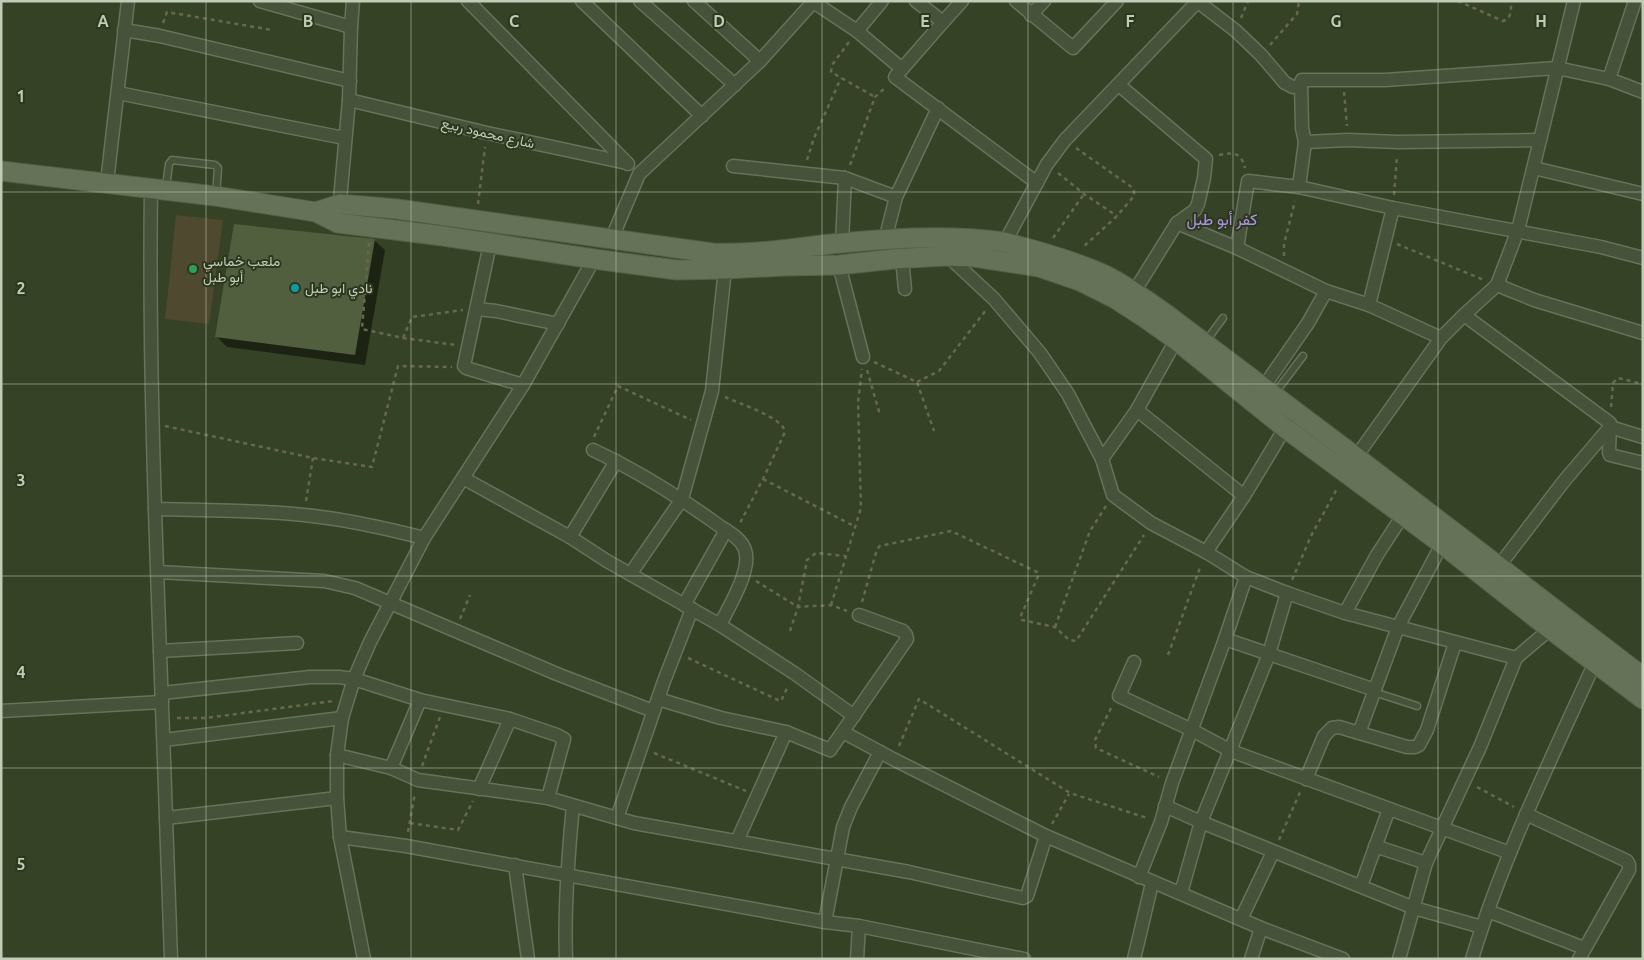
<svg xmlns="http://www.w3.org/2000/svg" width="1644" height="960" viewBox="0 0 1644 960" font-family="Ubuntu,Vazirmatn,sans-serif">
<rect width="100%" height="100%" fill="#354225"/>
<!-- green -->
<path fill="#4e492f" d="M176 215 223 220 209 324 165 319Z"/>
<!-- shadow -->
<path fill="#0007" d="M374 240 385 250 365 365 227 347 216 336Z"/>
<!-- building -->
<path fill="#515f3f" d="M234 224 375 239 355 355 215 337Z"/>
<g fill="none" stroke-linecap="round" stroke-linejoin="round">
<defs>
<g id="service">
<path d="M166 187 169 164 172 160 215 165 218 168 216 195"/>
<path d="M1206 341 1223 318"/>
<path d="M1275 393 1303 356"/>
<path d="M1374 692 1417 706"/>
</g>
<g id="minor">
<path d="M260 1 351 27"/>
<path d="M468 1 628 164"/>
<path d="M582 1 702 116"/>
<path d="M640 1 735 85"/>
<path d="M694 1 760 61"/>
<path d="M812 1 857 31 902 69"/>
<path d="M916 1 943 22"/>
<path d="M962 1 943 22 895 77 1037 183"/>
<path d="M1016 1 1073 48 1117 1"/>
<path d="M1197 1 1236 31 1261 55 1285 83 1293 87H1301"/>
<path d="M1031 15 1044 1"/>
<path d="M124 30 160 36 350 81"/>
<path d="M857 31 882 1"/>
<path d="M1609 79 1635 1"/>
<path d="M1119 85 1206 159 1204 178 1198 204 1195 210 1177 223 1134 292"/>
<path d="M118 93 344 138"/>
<path d="M349 100 487 133 627 163"/>
<path d="M1305 142 1348 140 1398 142 1540 140"/>
<path d="M733 166 845 178 896 197"/>
<path d="M1534 168 1643 194"/>
<path d="M107 182 128 1"/>
<path d="M1299 187 1305 142 1302 128 1301 82 1302 80H1385L1557 68 1609 79 1643 92"/>
<path d="M151 188C148 398 159 608 166 818L337 798V755L342 718 354 679 370 642 424 538 523 385 594 259"/>
<path d="M339 211 349 100 351 27 353 1"/>
<path d="M1177 223 1237 248 1326 291 1369 305 1441 338"/>
<path d="M612 238 639 174 760 61 814 1"/>
<path d="M885 240 896 197 938 108"/>
<path d="M1005 242 1047 164 1065 140 1197 2"/>
<path d="M842 243 845 178"/>
<path d="M490 244 464 366 466 368 523 385"/>
<path d="M1237 248 1248 181 1299 187 1393 208 1601 247 1643 258"/>
<path d="M949 257 994 299 1040 353 1068 394 1102 459 1113 495 1151 523 1206 552 1246 577 1287 593 1345 613 1516 658"/>
<path d="M902 259 905 289"/>
<path d="M839 265 863 357"/>
<path d="M1497 285 1534 300 1643 333"/>
<path d="M1369 305 1393 208"/>
<path d="M477 309 496 311 558 324"/>
<path d="M1464 315 1610 423 1609 452 1610 455 1643 463"/>
<path d="M1263 388 1308 323 1326 291"/>
<path d="M1137 410 1244 496"/>
<path d="M593 450C636 470 676 495 714 522 724 530 741 537 745 550 752 570 729 606 720 625"/>
<path d="M1356 457 1441 338 1464 315 1497 285 1518 230 1574 1"/>
<path d="M1102 459 1137 410 1176 340"/>
<path d="M463 478 570 537 607 561 720 625 794 673 854 716"/>
<path d="M155 509C205 510 255 510 304 515 345 519 385 528 424 538"/>
<path d="M570 537 616 461"/>
<path d="M1206 552 1244 496 1285 428"/>
<path d="M1499 566 1564 481 1610 427 1643 437"/>
<path d="M158 572 324 581 355 588 557 674 653 711"/>
<path d="M631 573 682 499 712 391 725 269"/>
<path d="M684 605 726 530"/>
<path d="M1345 613 1377 555 1403 515"/>
<path d="M1225 639 1375 690"/>
<path d="M160 651 297 643"/>
<path d="M1134 662 1119 696 1192 730 1231 751 1510 853"/>
<path d="M162 693 310 677H339L354 679 420 700 510 719 557 735 564 739 548 798"/>
<path d="M658 699 721 718 786 732 830 750 907 639 906 635 903 631 859 615"/>
<path d="M1 711 162 702"/>
<path d="M843 732 893 759 1046 836 1261 928 1343 959"/>
<path d="M1359 733 1398 627 1442 544"/>
<path d="M164 740 342 718"/>
<path d="M337 755 391 768 418 780 548 798 634 823 909 872 1023 898 1027 896 1046 836"/>
<path d="M391 768 420 700"/>
<path d="M1306 779 1324 736 1332 728 1339 727 1407 747H1415L1419 745 1427 730 1455 643"/>
<path d="M479 789 510 719"/>
<path d="M337 798 340 837 364 959"/>
<path d="M1165 806 1201 822 1414 908 1482 927"/>
<path d="M1526 814 1627 861 1629 865V870L1579 959"/>
<path d="M166 818 171 959"/>
<path d="M617 818 664 681 692 609"/>
<path d="M340 837 406 846 825 922 859 926 1024 959"/>
<path d="M737 841 786 732"/>
<path d="M1375 846 1426 863"/>
<path d="M515 865 528 959"/>
<path d="M1139 877 1161 822 1172 783 1225 639 1246 577"/>
<path d="M1361 886 1389 809"/>
<path d="M1181 893 1201 822 1269 654 1287 593"/>
<path d="M1488 911 1584 948"/>
<path d="M1241 919 1273 852"/>
<path d="M825 922 843 827 851 807 880 752"/>
<path d="M566 959C564 907 568 857 573 806"/>
<path d="M857 959 859 926"/>
<path d="M1134 959 1152 883"/>
<path d="M1251 959 1261 928"/>
<path d="M1399 959 1426 863 1480 747 1516 658 1550 629"/>
<path d="M1472 959C1503 856 1551 760 1595 662"/>
</g>
<g id="primary">
<path d="M1 171 215 196 316 212 338 223 443 236 594 259 677 270 725 269 785 266 839 265 894 259 944 256 974 257 1039 267 1080 281 1114 298 1145 318 1176 340 1285 428 1442 544 1550 629 1643 699"/>
<path d="M316 212 340 204 397 209 712 253C756 255 798 247 841 243 891 238 954 235 1004 242 1013 244 1021 247 1030 249 1055 256 1081 264 1105 275 1127 286 1146 300 1166 314L1356 457 1643 677"/>
</g>
</defs>
<!-- service casing -->
<use href="#service" stroke="#67725b" stroke-width="9"/>
<!-- minor casing -->
<use href="#minor" stroke="#67725b" stroke-width="15"/>
<!-- primary casing -->
<use href="#primary" stroke="#535e47" stroke-width="21"/>
<!-- path -->
<g stroke="#67684f" stroke-width="2.5" stroke-dasharray="4 4" stroke-linecap="butt">
<path d="M1458 1 1503 21C1512 18 1511 10 1511 1"/>
<path d="M1241 18 1248 1"/>
<path d="M163 23 167 12 272 30"/>
<path d="M849 42 832 65 831 72 875 97"/>
<path d="M1270 45 1297 14 1299 1"/>
<path d="M1344 92 1347 126"/>
<path d="M1076 148 1133 188 1134 191V196L1117 216 1082 248"/>
<path d="M1219 155C1233 152 1241 152 1245 168"/>
<path d="M807 160 814 138 841 78"/>
<path d="M850 165 875 97 886 87"/>
<path d="M1058 173 1084 194 1117 216"/>
<path d="M1394 195 1397 156"/>
<path d="M478 204 485 147"/>
<path d="M1053 238 1084 194"/>
<path d="M369 243 362 329 403 338 456 345"/>
<path d="M1397 244 1484 280"/>
<path d="M1284 256V244L1295 201"/>
<path d="M403 338 412 317 463 310"/>
<path d="M874 362 917 382 934 431"/>
<path d="M867 370 880 415"/>
<path d="M917 382 939 371 986 310"/>
<path d="M725 397C738 403 784 418 785 432L763 479 740 523"/>
<path d="M1611 407 1613 383 1618 378 1643 384"/>
<path d="M165 426 313 458 372 467 398 366 452 367"/>
<path d="M594 437 618 386 691 420"/>
<path d="M763 479 854 526"/>
<path d="M306 501 313 458"/>
<path d="M1292 580 1311 536 1338 487"/>
<path d="M756 581 798 607 831 605 847 611"/>
<path d="M862 602 877 549 880 546 951 531 1037 572 1039 574 1020 618 1022 620 1055 627 1069 640 1076 641 1144 535"/>
<path d="M831 605 861 508 858 402 862 369"/>
<path d="M460 619 470 595"/>
<path d="M1055 627 1090 531 1106 506"/>
<path d="M790 631 798 607 807 560 816 553 845 556"/>
<path d="M1168 655 1201 565"/>
<path d="M688 658 778 700 781 701 782 699 788 686"/>
<path d="M1111 708 1095 740 1096 748 1159 777"/>
<path d="M177 718H206L333 701"/>
<path d="M899 746 919 699 1070 793 1147 818"/>
<path d="M654 753 746 791"/>
<path d="M422 766 440 717"/>
<path d="M1477 787 1514 807"/>
<path d="M410 823 458 830 473 801"/>
<path d="M1052 824 1069 794"/>
<path d="M408 832 415 793"/>
<path d="M1279 840 1301 790"/>
</g>
<!-- service -->
<use href="#service" stroke="#47523a" stroke-width="6"/>
<!-- minor -->
<use href="#minor" stroke="#47523a" stroke-width="12"/>
<!-- primary -->
<use href="#primary" stroke="#667258" stroke-width="19"/>
</g>
<!-- grid -->
<path fill="none" stroke="#c1ccb7" stroke-width="1" stroke-opacity="0.55" d="M206 1V959M411 1V959M616 1V959M822 1V959M1028 1V959M1233 1V959M1438 1V959M1 192H1643M1 384H1643M1 576H1643M1 768H1643"/>
<!-- markers -->
<circle fill="#2e9e5b" stroke="#2c371e" stroke-width="2" cx="193" cy="269" r="5"/>
<circle fill="#0f9aa8" stroke="#2c371e" stroke-width="2" cx="295" cy="288" r="5"/>
<g text-anchor="middle" stroke-width="4" stroke-linejoin="round" paint-order="stroke">
<!-- street labels -->
<g font-size="14" fill="#c1ccb7" stroke="#2c371e">
<text transform="translate(488 133) rotate(13)" y="5">شارع محمود ربيع</text>
</g>
<!-- poi labels -->
<g font-size="14" fill="#c1ccb7" stroke="#2c371e" text-anchor="start">
<text x="203" y="266">ملعب خماسي<tspan x="203" dy="16">أبو طبل</tspan></text>
<text x="305" y="293">نادي ابو طبل</text>
</g>
<!-- quarter labels -->
<g font-size="16" fill="#ac93e4" stroke="#2c371e">
<text x="1222" y="225">كفر أبو طبل</text>
</g>
</g>
<g font-size="16" text-anchor="middle" font-weight="bold" fill="#c1ccb7" stroke="#2c371e" stroke-width="4" stroke-linejoin="round" paint-order="stroke">
<text x="103" y="27">A</text>
<text x="308" y="27">B</text>
<text x="514" y="27">C</text>
<text x="719" y="27">D</text>
<text x="925" y="27">E</text>
<text x="1130" y="27">F</text>
<text x="1336" y="27">G</text>
<text x="1541" y="27">H</text>
<text x="21" y="102">1</text>
<text x="21" y="294">2</text>
<text x="21" y="486">3</text>
<text x="21" y="678">4</text>
<text x="21" y="870">5</text>
</g>
<!-- border -->
<rect width="1644" height="960" fill="none" stroke="#c1ccb7" stroke-width="5"/>
</svg>
